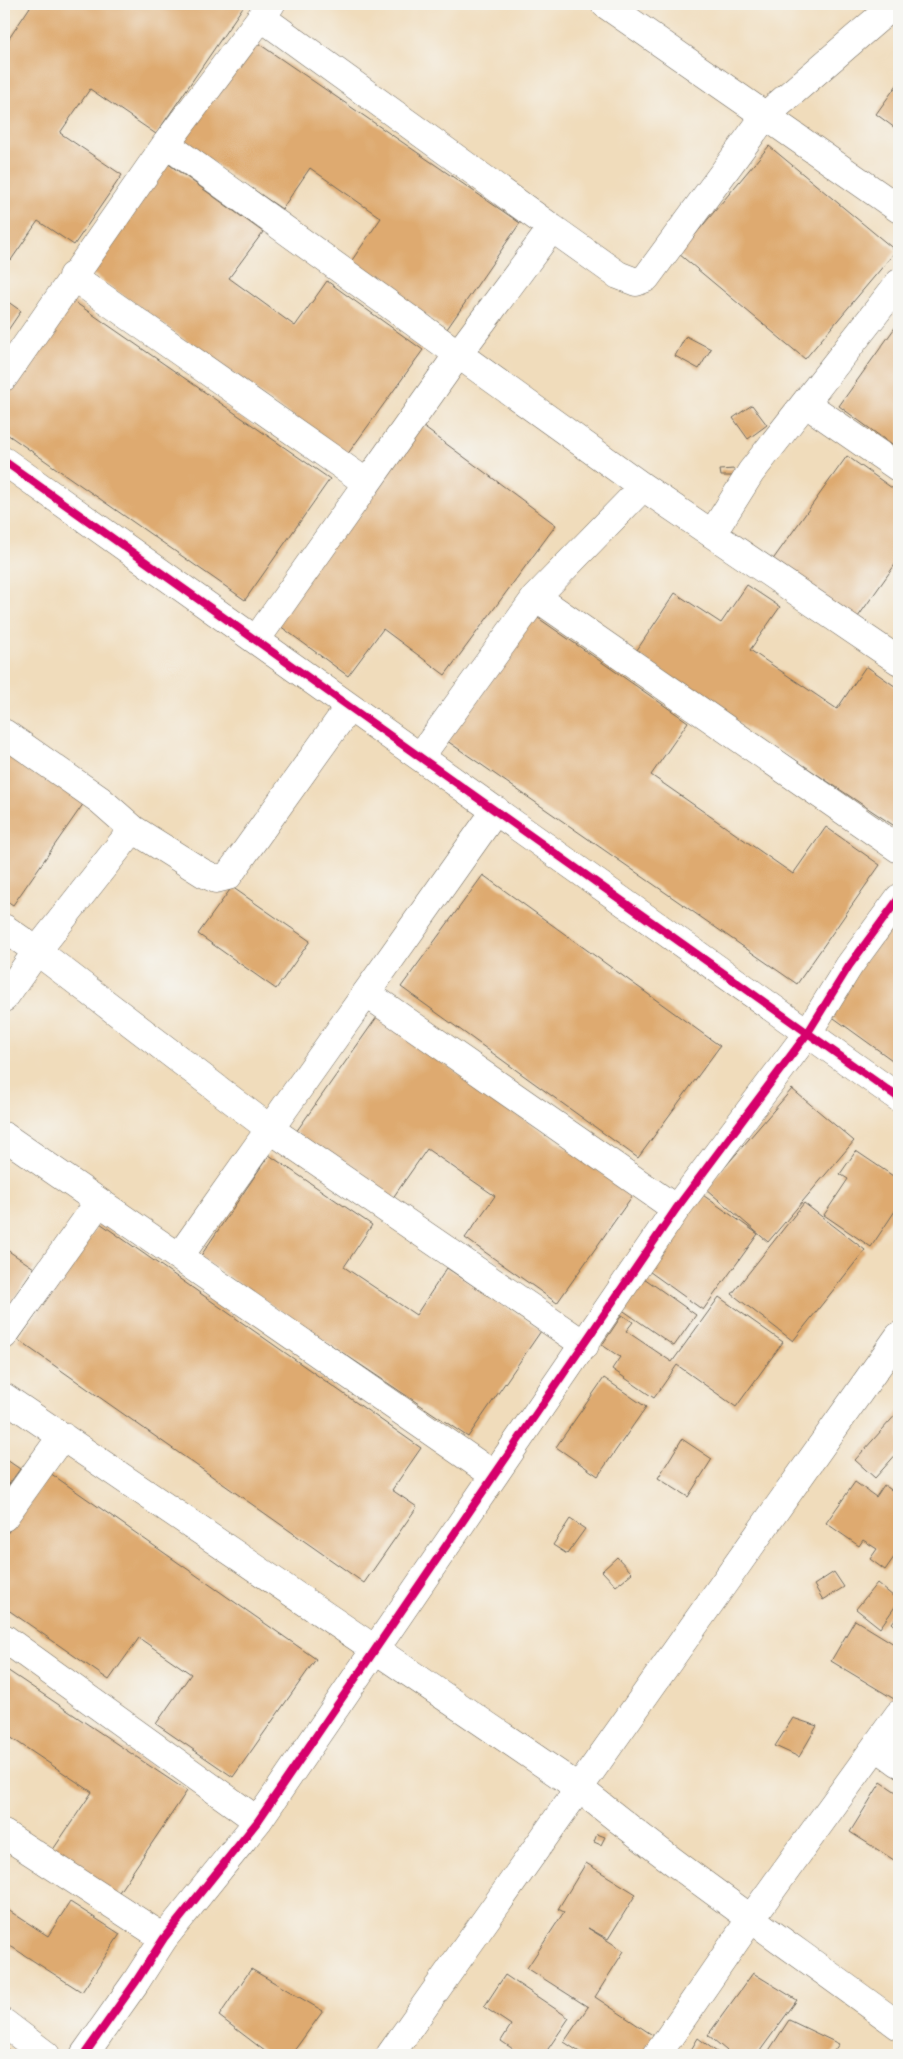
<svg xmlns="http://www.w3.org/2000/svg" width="903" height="2059" font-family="Pangolin,sans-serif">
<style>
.building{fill:#deaa6f}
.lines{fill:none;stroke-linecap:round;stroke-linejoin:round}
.street-casing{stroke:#70695d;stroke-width:29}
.secondary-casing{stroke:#70695d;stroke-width:29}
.street{stroke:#fff;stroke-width:28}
.secondary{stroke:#fff;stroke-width:28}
.cycleway-casing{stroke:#f6f6f2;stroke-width:11}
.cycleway{stroke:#d6006c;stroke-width:8}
</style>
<rect width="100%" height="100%" fill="#f6f6f2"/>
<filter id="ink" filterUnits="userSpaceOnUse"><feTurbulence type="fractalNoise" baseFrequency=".02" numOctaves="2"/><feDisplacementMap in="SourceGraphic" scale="10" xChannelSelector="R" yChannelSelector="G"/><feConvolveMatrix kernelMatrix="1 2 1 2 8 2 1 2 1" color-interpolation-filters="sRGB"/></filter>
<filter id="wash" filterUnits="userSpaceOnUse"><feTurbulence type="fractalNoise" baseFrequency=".0096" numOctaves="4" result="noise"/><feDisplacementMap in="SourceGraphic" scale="20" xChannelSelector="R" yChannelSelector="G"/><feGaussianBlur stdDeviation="1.12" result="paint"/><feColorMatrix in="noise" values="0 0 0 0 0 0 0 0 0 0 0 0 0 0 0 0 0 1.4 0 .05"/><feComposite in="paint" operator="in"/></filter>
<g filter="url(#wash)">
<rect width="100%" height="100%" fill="#f0dcbb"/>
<g id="blocks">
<path class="building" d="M32,4H245L156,134L90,89L60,133L122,175L74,245L38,221L11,260L4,255V46Z
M249,37L520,223L447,329L350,263L381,218L310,168L282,209L179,139Z
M899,82V131L876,114Z
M769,146L896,251L805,359L679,254Z
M167,163L263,232L229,278L295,326L327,281L423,350L347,455L89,271Z
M66,296L330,479L245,600L4,432V385Z
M4,299L21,311L4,336Z
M899,322V450L839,406Z
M686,336L711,349L699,369L675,356Z
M752,405L767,425L748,439L733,418Z
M418,423L556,525L445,675L383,629L348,676L272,620Z
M847,456L899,493V559L853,624L769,565Z
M734,469L735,476H721L720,470Z
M747,585L780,607L750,650L837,709L866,666L899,689V829L635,653L675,593L721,623Z
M528,611L688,722L651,775L793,874L826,827L880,865L797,984L440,736Z
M4,742L86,800L13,905L4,899Z
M483,875L720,1046L638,1158L401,987Z
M232,887L310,941L276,989L198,934Z
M899,913V1065L827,1013Z
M377,1017L633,1195L557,1303L465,1238L495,1196L427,1149L392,1199L296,1132Z
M792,1089L854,1141L768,1242L706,1189Z
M856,1151L899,1180V1205L871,1247L824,1215L848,1179L840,1174Z
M269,1155L372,1225L344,1267L416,1315L447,1268L541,1331L468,1437L200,1257Z
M700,1193L758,1234L703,1310L646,1269Z
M804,1203L865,1250L793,1341L732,1294Z
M100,1223L421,1448L392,1490L417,1507L364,1583L18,1340Z
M4,1248L34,1268L4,1313Z
M644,1278L696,1315L674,1346L621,1309Z
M719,1297L783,1342L736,1407L677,1365L654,1398L612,1369L620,1357L602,1345L622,1315L633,1322L626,1331L672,1362Z
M604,1378L646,1407L598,1476L556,1447Z
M899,1411V1451L875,1478L855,1460Z
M682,1439L712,1459L688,1497L658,1478Z
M4,1458L20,1469L4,1491Z
M50,1473L316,1659L233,1777L156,1724L191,1674L139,1638L109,1680L4,1607V1538Z
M855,1482L876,1497L884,1485L899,1495V1503L895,1509L899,1512V1550L885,1570L870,1559L877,1549L863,1540L859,1546L826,1523Z
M570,1519L585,1529L567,1554L553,1545Z
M617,1557L632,1573L616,1586L602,1571Z
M834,1572L844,1587L823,1600L814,1585Z
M877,1583L899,1601L880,1628L856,1609Z
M899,1614V1629L892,1623Z
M855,1620L899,1647V1702L831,1661Z
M4,1668L187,1791L115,1898L50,1854L92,1792L7,1735L4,1741Z
M793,1718L817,1726L799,1757L775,1746Z
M881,1782L899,1794V1858L897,1862L850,1832Z
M597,1834L605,1837L601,1845L594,1842Z
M586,1863L636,1894L608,1939L588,1928L624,1951L595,1997L660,2040L650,2055H584L564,2042L588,2007L527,1968L564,1912L558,1909Z
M70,1902L120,1934L82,1992L4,1942V1917L8,1910L48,1936Z
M251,1969L323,2011L291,2055H270L219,2016Z
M753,1973L797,2000L757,2055H732L708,2035Z
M505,1975L569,2018L544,2055H522L501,2041L511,2025L484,2007Z
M789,2020L839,2044L831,2055H766Z
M698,2038L721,2055H688Z
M4,2047L16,2055H4Z"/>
</g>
</g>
<g filter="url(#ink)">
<use href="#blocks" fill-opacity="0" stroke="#70695d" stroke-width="1"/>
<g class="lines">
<g class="street-casing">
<path id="street" d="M605,4L899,209
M261,17L552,228L459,353L367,483
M166,144L643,487
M552,228L618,275L636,282L646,278L765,116L895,4
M72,276L367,483L256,640
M4,377L166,144L271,4
M805,403L899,468
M4,461L899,1098
M712,534L751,472L899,283
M536,597L643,487L899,661
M4,733L100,800L133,829L37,951L4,998
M420,757L536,597L899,849
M133,829L203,873L216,879L228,876L349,707
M4,928L37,951L270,1129L585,1345
M366,993L676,1209
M4,1136L494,1475
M179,1257L496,810
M4,1335L99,1202
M4,1397L579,1788C682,1872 792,1947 899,2026
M4,1517L62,1436
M4,1638L258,1821
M876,1746L899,1763
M4,1834L164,1938
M4,2023L46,2055
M84,2055L135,1983L164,1938L258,1821L676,1209L807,1034L849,966L899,898
M657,2055L752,1917L899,1714"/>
</g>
<g class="secondary-casing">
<path id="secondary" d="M390,2055L899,1336"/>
</g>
<use href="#street" class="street"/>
<use href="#secondary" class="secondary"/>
<g class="cycleway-casing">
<path id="cycleway" d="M4,461L899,1098
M84,2055L135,1983L164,1938L258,1821L676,1209L807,1034L849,966L899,898"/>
</g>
<use href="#cycleway" class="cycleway"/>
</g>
</g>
<rect width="903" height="2059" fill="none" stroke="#f6f6f2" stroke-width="20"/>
</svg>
